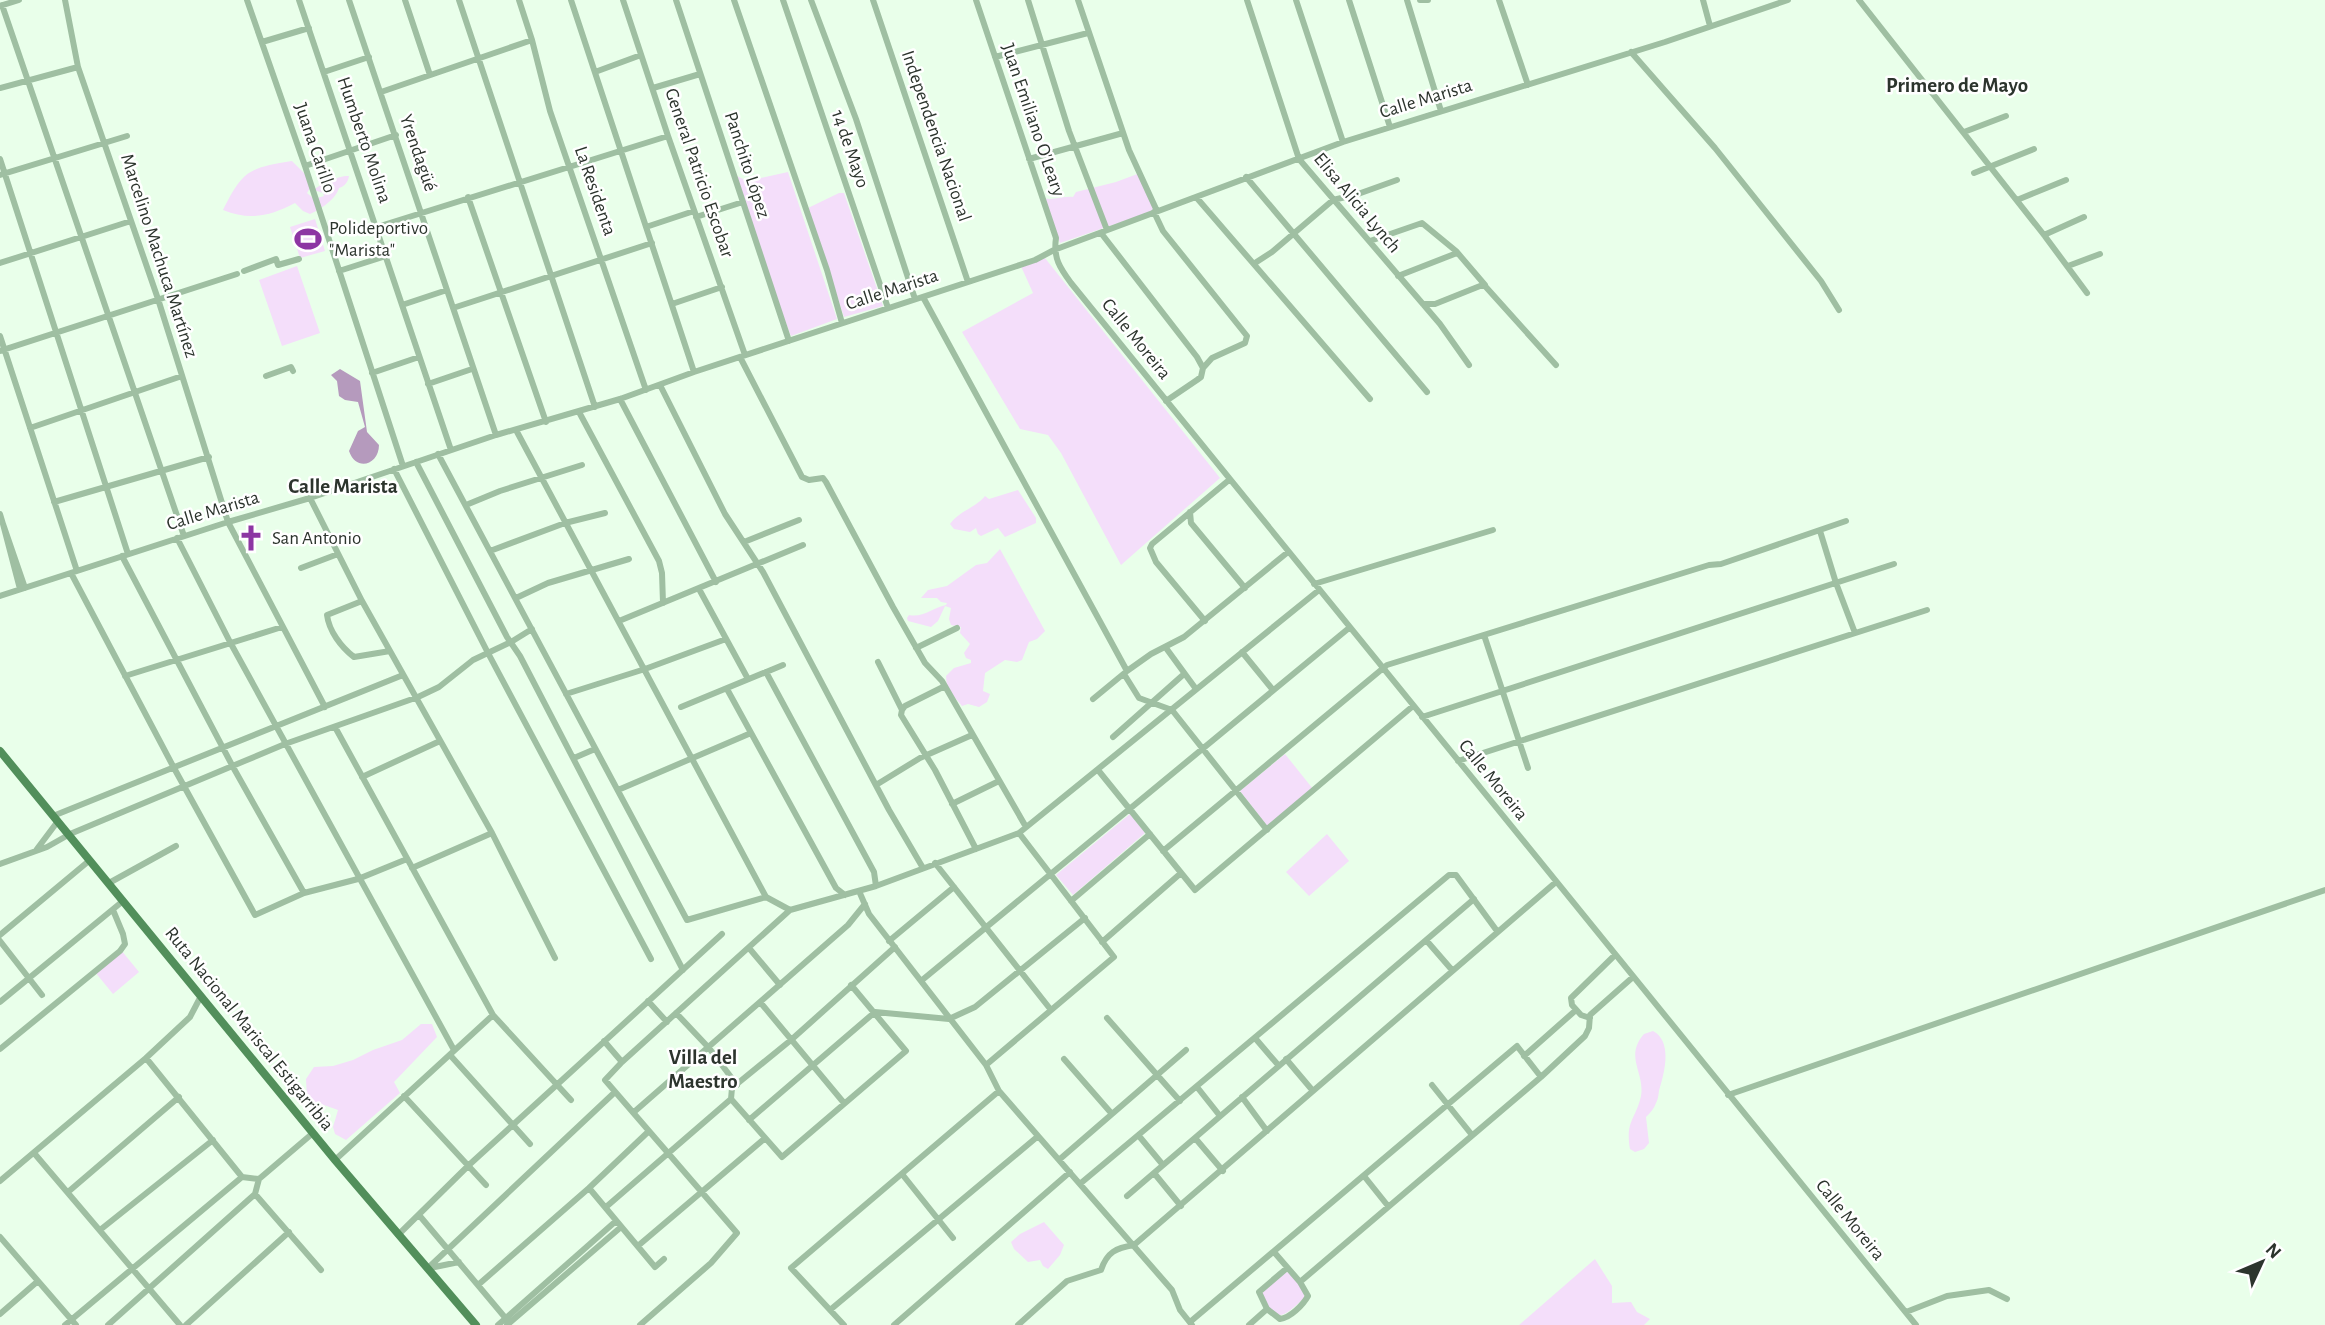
<svg xmlns="http://www.w3.org/2000/svg" width="2325" height="1325" font-family="'Alegreya Sans',sans-serif">
<style>
.green{fill:#f4defa}
.water{fill:#b59abd}
.lines{fill:none;stroke-linecap:round;stroke-linejoin:round}
.minor{stroke:#9fbfa2;stroke-width:6}
.major{stroke:#528f5b;stroke-width:8}
.labels{text-anchor:middle;dominant-baseline:central;stroke-width:5;stroke-linejoin:round;paint-order:stroke}
.street-label{font-size:19px;fill:#2c342d;stroke:#fff}
.poi-label{font-size:19px;fill:#2c342d;stroke:#fff;text-anchor:start}
.neighbourhood-label{font-size:21px;font-weight:bold;fill:#2c342d;stroke:#fff}
</style>
<rect width="100%" height="100%" fill="#e9ffea"/>
<path class="green" d="M292,161L307,176L310,188L307,193L314,199L324,196L323,193L314,190C321,183 341,175 349,176C348,182 345,186 339,188C336,199 321,209 310,214L303,211L295,203C270,216 250,221 223,210C243,170 249,168 292,161Z
M788,172L837,319L791,336L764,266L735,175L747,181Z
M1140,173L1156,210L1060,243L1044,198C1052,201 1063,196 1073,197L1076,192L1116,182Z
M839,193H844L883,306L844,317L808,208Z
M315,219L325,251L300,258L290,227Z
M1045,258L1220,478L1121,565L1061,453L1048,435L1020,429L962,332L1033,293L1020,264Z
M297,266L320,333L282,346L259,280Z
M1018,490L1036,518V523L1005,537L998,528L981,536L978,534L976,528L970,532L954,529L950,524C959,511 977,507 985,496L989,499Z
M1000,549L1045,631L1037,639L1029,642L1022,660L1017,662L1005,660L985,673L983,691L990,694L987,702L979,707L968,704L962,706L947,688L946,676L954,668L971,663V660L966,658L964,653L970,644L960,633L961,627L951,625L949,619L951,608L945,606L938,621L931,627L908,621L907,618L909,615C923,618 932,608 946,605L947,603L941,602L937,598H921L928,590L947,586L976,565L987,563Z
M1285,754L1313,789L1268,827L1240,791Z
M1130,814L1145,833L1073,895L1056,875Z
M1327,834L1349,861L1309,896L1286,872Z
M121,950L139,972L113,994L95,972Z
M421,1024H432L437,1037L394,1082L400,1093L346,1140L335,1134L333,1127L338,1110L307,1099L306,1079L314,1067L333,1066L353,1060L373,1050L402,1040Z
M1653,1031C1672,1041 1665,1070 1660,1087C1658,1093 1659,1098 1656,1103C1654,1109 1650,1113 1646,1117L1649,1143L1644,1149L1635,1152L1630,1149C1625,1121 1636,1119 1641,1096C1645,1072 1624,1057 1644,1034Z
M1044,1222L1064,1245L1060,1255L1048,1269L1043,1266L1040,1260L1028,1262L1014,1249L1011,1242L1020,1234Z
M1595,1259L1612,1286V1303L1631,1302L1637,1312L1650,1319L1644,1325H1519Z
M1286,1272L1290,1273L1305,1291L1304,1298C1283,1318 1275,1325 1262,1293Z"/>
<path class="water" d="M340,369L360,381L367,432L379,445C379,465 356,472 349,451L358,431L365,427L358,402L345,400L339,396L337,381L331,375Z"/>
<g class="lines">
<path class="minor" d="M65,0L78,67L158,299L228,522L325,707
M247,0L305,166L403,466
M299,0L451,450
M349,0L496,435
M405,0L430,75
M459,0L595,407
M519,0L532,40L550,111L646,390
M571,0L694,372
M623,0L668,136L745,355
M676,0L789,341
M734,0L827,270L842,323
M783,0L888,308
M811,0L856,119L915,299
M873,0L968,282
M976,0L1056,238C1053,258 1060,268 1071,283L1916,1325
M1028,0L1069,131L1107,230
M1078,0L1129,150L1157,211
M1247,0L1299,159L1440,324L1469,365
M1296,0L1343,142
M1349,0L1390,127
M1407,0L1441,111
M1420,0H1428
M1499,0L1528,85
M1703,0L1710,26
M1859,0L2044,235L2087,293
M2,5L184,536
M0,6L19,0
M262,42L309,28
M1631,52L1715,148L1821,281L1839,310
M995,57L1088,33
M324,72L369,57
M595,72L641,55
M0,88L78,67
M653,88L700,74
M381,92L532,40
M1964,132L2006,116
M0,159L128,554
M1029,159L1123,133
M305,166L396,135
M1974,173L2034,149
M0,175L127,136
M1246,177L1427,392
M468,197L546,422
M1196,197L1370,399
M2017,200L2066,180
M1154,212L1163,231L1247,336L1245,343L1212,358L1203,368
M696,217L743,202
M377,227L668,136
M646,227L694,211
M1101,233L1197,357L1203,368L1201,377L1197,380L1166,401
M2044,235L2084,217
M1370,241L1422,223L1456,251L1485,285
M0,263L131,221
M1255,263L1272,252L1333,200L1358,194L1397,180
M2068,266L2100,254
M244,271L276,259L278,265L299,259
M339,271L386,256
M1398,276L1457,253
M923,297L1127,671L1093,699
M672,304L722,287
M1423,304H1435L1480,286H1485L1556,365
M402,305L447,290
M453,308L652,243
M0,336L77,571
M0,351L237,274
M740,357L802,477L809,480L823,478L826,482L893,607L925,663L942,681L1026,827
M372,373L419,357
M266,376L291,367L293,371
M428,384L472,369
M660,385L725,514L763,572L889,810L923,868
M620,399L716,582
M579,412L659,561L662,573L663,603
M30,428L182,376
M516,430L766,897L790,910
M438,454L687,920L766,897
M416,462L507,637L520,656L683,970
M394,469L488,653L651,959
M310,498L362,601L492,833L555,958
M54,502L209,457
M466,505L500,491L582,465
M1190,512L1191,523L1245,588
M0,514L3,524
M1820,531L1836,583L1855,633
M177,538L230,642L454,1050
M744,542L799,520
M490,551L565,523L605,513
M122,556L233,767L304,893
M301,568L338,554
M71,573L174,768L255,915L304,893L358,879L407,859
M1314,584L1493,530
M20,589L3,524L25,588
M699,589L748,679
M0,596L228,522L310,498L496,435L620,399L694,372L1035,260L1054,250L1343,142L1665,42L1788,0
M516,598L548,583L629,559
M362,601L327,615C329,631 341,647 354,657L390,651
M619,621L803,545
M1205,621L1156,562L1150,548L1152,544L1229,480
M1484,635L1528,768
M916,648L957,628
M1166,648L1196,689
M1242,652L1273,690
M878,662L902,710
M1127,671L1151,654L1184,637L1288,552
M766,672L874,872L876,886
M1124,674L1139,698L1172,710L1267,830
M125,676L282,627
M945,686L905,706L902,710L901,715L935,770L976,849
M727,689L836,888L845,895
M566,694L645,669L726,639
M681,707L783,665
M1422,717L1894,564
M335,727L493,1015L571,1100
M1113,737L1184,674
M574,758L595,749
M1458,761L1927,610
M1098,770L1195,890L1413,706
M362,777L440,741
M876,785L920,758L972,735
M618,790L751,733
M952,804L999,781
M53,816L403,675
M37,849L58,821
M1163,851L1387,665L1709,565L1721,564L1846,521
M935,863L1051,1010
M0,864L47,847L70,834L285,744L418,697L439,687L473,660L511,642L532,629
M412,868L492,833
M109,883L176,846
M859,891L869,914L986,1065L999,1091L1172,1290L1180,1310L1192,1325
M1071,901L1150,834
M0,935L90,860
M1426,940L1452,970
M0,941L42,995
M889,941L954,887
M1102,942L1181,873
M749,948L780,985
M921,981L1349,628
M648,1001L667,1022
M0,1002L123,901
M760,1002L844,1103
M676,1013L709,1048L737,1085
M1107,1018L1180,1101
M1590,1018L1581,1015L1572,1005L1571,998L1615,955
M1255,1038L1279,1066
M604,1041L622,1062
M0,1049L120,951L125,944L123,934L113,910
M450,1055L530,1144
M1524,1056L1576,1010
M146,1058L242,1177L259,1179
M1064,1059L1112,1114
M1286,1059L1313,1091
M986,1065L1114,957L1019,833
M1432,1085L1472,1135
M1197,1087L1220,1116
M1728,1095L2325,890
M404,1096L486,1185
M1242,1097L1267,1131
M731,1099L782,1157L906,1051L851,985
M634,1112L848,925L865,904
M749,1120L875,1012L949,1019L975,1007L1085,918
M313,1133L259,1179L255,1194L321,1270
M1139,1136L1163,1165
M1195,1138L1223,1171
M34,1153L180,1325
M1060,1159L1186,1050
M335,1160L493,1015
M1154,1173L1181,1206
M902,1174L953,1238
M1364,1176L1388,1206
M0,1181L146,1058L190,1017L201,996
M1081,1183L1449,875H1456L1497,931
M589,1188L655,1267L664,1259
M68,1192L179,1097
M1127,1196L1474,899
M606,1207L731,1099L732,1088L791,1040L895,947
M419,1215L508,1321
M100,1230L213,1140
M398,1235L469,1165L722,934
M0,1237L76,1325
M639,1245L764,1139
M1274,1252L1300,1282L1308,1296C1303,1305 1290,1318 1280,1319L1267,1309L1259,1292L1287,1268
M428,1268L615,1092
M430,1268L459,1262
M1300,1282L1541,1077L1585,1036L1589,1028L1590,1015L1633,977
M478,1285L589,1188L649,1131
M830,1310L1037,1137
M1906,1312L1947,1296L1989,1290L2007,1299
M0,1314L38,1281
M1190,1322L1517,1046L1541,1077
M65,1325L242,1177
M108,1325L255,1194
M186,1325L289,1232
M498,1325L616,1221
M507,1325L621,1227
M640,1325L711,1263L737,1233L605,1080L622,1062L790,910L876,886L1019,833L1319,590
M844,1325L791,1268L999,1091
M894,1325L1070,1172
M1018,1325L1067,1281L1101,1270C1107,1252 1116,1248 1134,1245L1556,882
M1249,1325L1267,1309"/>
<path class="major" d="M0,751L335,1160L476,1325"/>
</g>
<defs>
<g id="stadium-bare" transform="scale(2.1)"><path d="M0-5a6.5 5 0 1 0 0 10a6.5 5 0 1 0 0-10ZM-3.5-1.8h7v3.6h-7Z" fill="#8d36a3" stroke="#fff" stroke-width="2.5" paint-order="stroke"/></g>
<g id="church-bare" transform="scale(2.1)"><path d="M-1.2-6h2.4v3.5h3.3v2.4h-3.3V6h-2.4V-.1h-3.3v-2.4h3.3Z" fill="#8d36a3" stroke="#fff" stroke-width="2.5" paint-order="stroke"/></g>
</defs>
<g fill-rule="evenodd">
<use href="#stadium-bare" x="308" y="239"/>
<use href="#church-bare" x="251" y="538"/>
</g>
<g class="labels">
<g class="street-label">
<text transform="translate(1426 99) rotate(-17)">Calle Marista</text>
<text transform="translate(1033 120) rotate(71)">Juan Emiliano O'Leary</text>
<text transform="translate(936 136) rotate(71)">Independencia Nacional</text>
<text transform="translate(364 140) rotate(71)">Humberto Molina</text>
<text transform="translate(315 148) rotate(71)">Juana Carillo</text>
<text transform="translate(850 149) rotate(71)">14 de Mayo</text>
<text transform="translate(418 153) rotate(71)">Yrendagüé</text>
<text transform="translate(747 165) rotate(72)">Panchito López</text>
<text transform="translate(699 173) rotate(71)">General Patricio Escobar</text>
<text transform="translate(595 191) rotate(71)">La Residenta</text>
<text transform="translate(1357 203) rotate(50)">Elisa Alicia Lynch</text>
<text transform="translate(159 256) rotate(72)">Marcelino Machuca Martínez</text>
<text transform="translate(892 290) rotate(-18)">Calle Marista</text>
<text transform="translate(1136 339) rotate(51)">Calle Moreira</text>
<text transform="translate(213 511) rotate(-17)">Calle Marista</text>
<text transform="translate(1493 780) rotate(51)">Calle Moreira</text>
<text transform="translate(249 1029) rotate(51)">Ruta Nacional Mariscal Estigarribia</text>
<text transform="translate(1850 1220) rotate(51)">Calle Moreira</text>
</g>
<g class="poi-label">
<text x="329" y="228">Polideportivo<tspan x="329" dy="22">"Marista"</tspan></text>
<text x="272" y="538">San Antonio</text>
</g>
<g class="neighbourhood-label">
<text x="1957" y="85">Primero de Mayo</text>
<text x="343" y="486">Calle Marista</text>
<text x="703" y="1057">Villa del<tspan x="703" dy="24">Maestro</tspan></text>
</g>
</g>
<g transform="translate(2262 1262) rotate(46)" stroke="#ffffff" stroke-width="5" paint-order="stroke">
<path d="M0-5L12 26L0 18L-12 26Z" fill="#2c342d"/>
<text y="-10" font-size="19" font-weight="bold" text-anchor="middle" fill="#2c342d">N</text>
</g>
</svg>
